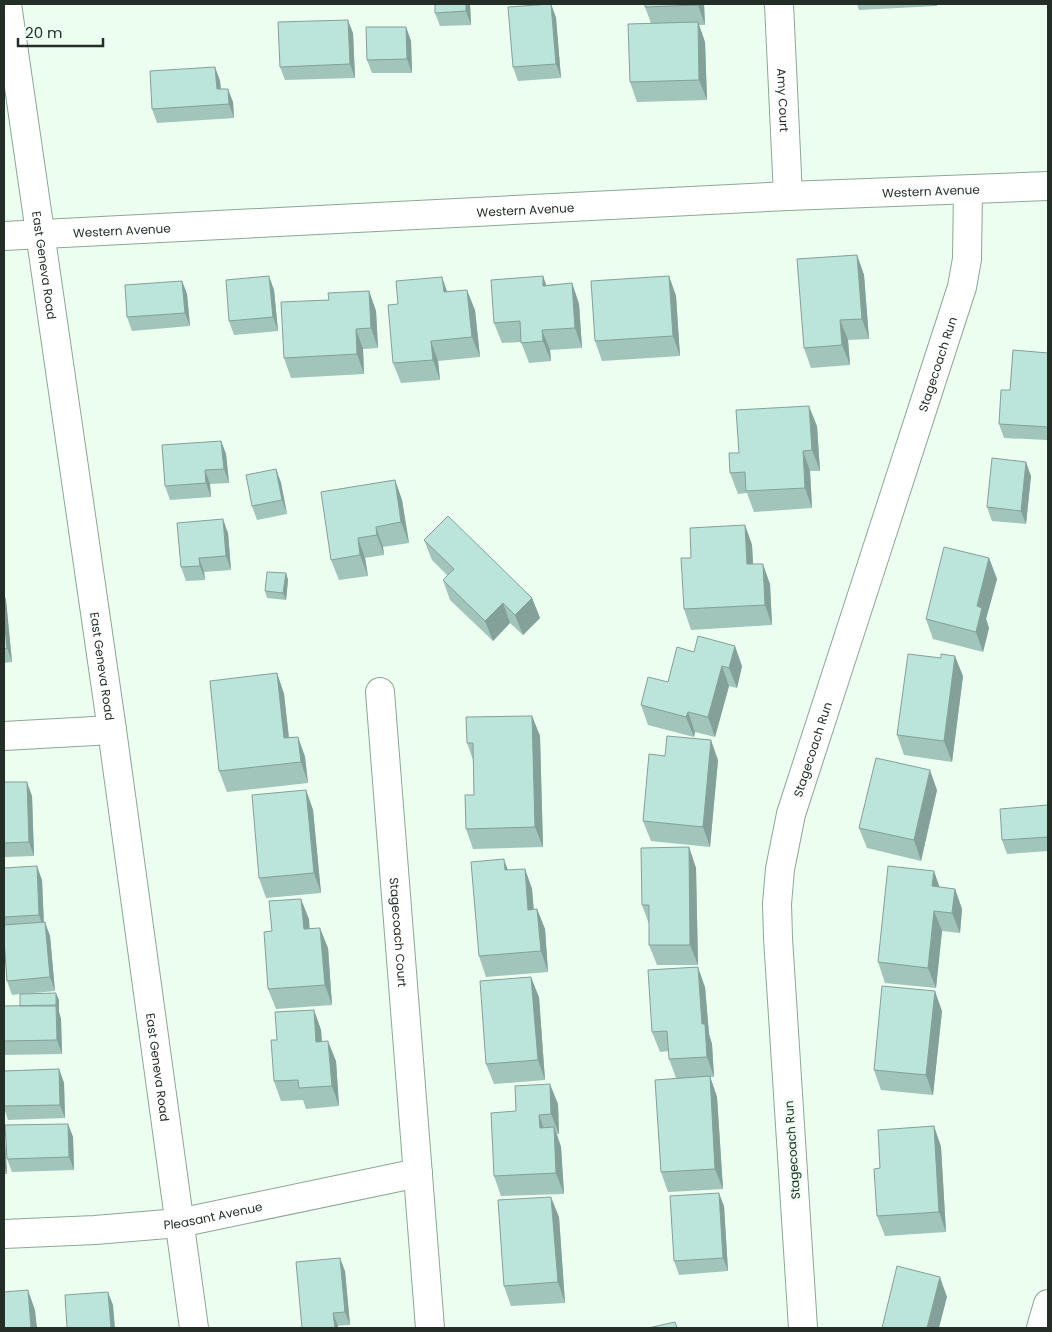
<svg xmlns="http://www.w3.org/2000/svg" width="1052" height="1332" font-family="Poppins,sans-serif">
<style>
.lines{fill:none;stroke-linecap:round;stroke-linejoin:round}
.minor-casing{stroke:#8ba893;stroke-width:30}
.major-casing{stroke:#8ba893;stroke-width:30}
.minor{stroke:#fff;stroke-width:28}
.major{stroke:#fff;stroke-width:28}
.wall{fill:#a1c4bb}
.shaded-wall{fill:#83a099}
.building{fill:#bbe4da;stroke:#83a099}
.labels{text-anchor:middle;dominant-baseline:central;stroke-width:4;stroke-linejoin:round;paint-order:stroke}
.street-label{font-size:12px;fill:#232f26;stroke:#ecfef0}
</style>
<rect width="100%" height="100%" fill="#ecfef0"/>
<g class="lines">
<g class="minor-casing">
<g id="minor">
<path id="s1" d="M779,4L788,196"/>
<path id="s2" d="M4,236L788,196L1048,186"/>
<path id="s3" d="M380,692L430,1328"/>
<path d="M4,736L112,730"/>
<path id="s4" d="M4,1234L95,1230L179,1223L418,1173"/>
<path id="s5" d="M803,1328L778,938L777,904L780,869L791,814L962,287L967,259L968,190"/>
<path d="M1041,1328L1048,1304"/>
</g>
</g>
<g class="major-casing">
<g id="major">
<path id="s6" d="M7,4L112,730L194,1328"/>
</g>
</g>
<use href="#minor" class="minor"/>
<use href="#major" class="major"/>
</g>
<path class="wall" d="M470,4L471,25L440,26L435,13Z
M551,4L556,18L561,78L518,81L513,67Z
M704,4L705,25H699L705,42L707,100L637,102L630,82L651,23L645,7Z
M857,4H937V6L859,10Z
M406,27L411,41L412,73H372L367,60Z
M353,33L355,78L285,80L280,67Z
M215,67L220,81L221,89L233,102L234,118L157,123L152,109Z
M857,255L864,275L869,339L848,340L850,365L811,368L804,348Z
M543,276L546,285L572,283L579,304L582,348L550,350L551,361L529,363L521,342L502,343L494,323Z
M669,276L676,296L680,356L602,361L595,341Z
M182,281L187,294L190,326L132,331L127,317Z
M274,290L278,331L234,335L229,321Z
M369,291L376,311L378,348L363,349L364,374L291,378L284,358L329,300Z
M447,292L475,310L480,357L438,361L440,380L401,383L393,363L398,304Z
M1048,353V440L1004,438L999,424L1010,390Z
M817,426L820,471H810L812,508L754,512L747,493L738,494L730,473L739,453Z
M221,441L226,454L229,483L210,484L211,497L170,500L165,486Z
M276,469L281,483L287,514L257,520L252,506Z
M1031,476L1026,524L992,521L987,507Z
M395,480L402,500L409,543L383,547L384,555L365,558L368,576L339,580L331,560Z
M745,525L752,545L753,564L770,584L772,625L691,630L684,609L691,558Z
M228,533L231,570L204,572L205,580L186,581L181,567Z
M424,540L532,598L540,618L523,635L510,623L493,641L450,600L443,580L448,576L432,560Z
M989,558L997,579L986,619L989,628L983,652L933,639L926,619Z
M286,573L288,580L286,600L267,598L265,591Z
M4,594L6,600L12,662L4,663Z
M677,647L742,666L737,688L729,686L715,737L695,732L694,737L648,725L641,705L668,682Z
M277,673L284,694L289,737H298L305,757L308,783L227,792L219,771Z
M963,676L952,762L904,755L897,735Z
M532,716L540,736L543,847L473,849L466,829L474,795L473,760L467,743Z
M718,760L710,847L651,841L643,821Z
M4,782L32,796L34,856L4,857Z
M306,790L313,810L321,893L266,898L259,878Z
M937,790L921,861L867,848L859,828Z
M1048,805V851L1007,854L1002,840Z
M689,847L696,868L698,965H657L649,945V924L642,905Z
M4,868L42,880L44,922L50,936L55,991L23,994L59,1000V1012L61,1019L62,1054L4,1055V1006H20V994L12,995L7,981L4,940Z
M525,869L532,889L534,910L537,909L545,929L548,972L486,977L479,956L508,870Z
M940,887L955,889L962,909L960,933L942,931L936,988L885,983L878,962Z
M309,919V929L328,948L332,1005L276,1009L268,989L272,931Z
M705,987L709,1034L712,1044L714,1077H710L717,1097L723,1189L668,1192L661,1172L676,1078L669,1059V1051L660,1052L652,1032Z
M539,997L545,1080L494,1084L486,1064Z
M314,1010L321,1030L322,1041L336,1061L339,1106L306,1109L303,1100L281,1101L274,1081L277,1040Z
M942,1011L933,1095L881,1090L874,1070Z
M59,1069L64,1083L65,1118L8,1120L4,1108V1071Z
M558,1104L559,1134H557L561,1147L564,1194L501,1196L494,1176L516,1111Z
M68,1124L73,1137L74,1170L12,1172L7,1159Z
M934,1126L941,1147L946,1232L885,1236L877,1216L880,1168Z
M4,1137L5,1141L7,1174H4Z
M724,1206L728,1271L679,1275L674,1261Z
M559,1217L565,1303L511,1306L504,1286Z
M345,1271L350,1325L302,1328Z"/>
<path class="shaded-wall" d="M466,4H470L471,25L466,11Z
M551,4L556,18L561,78L556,64Z
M698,4H704L705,25L698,5Z
M348,20L353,33L355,78L350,64Z
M698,22L705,42L707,100L699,80Z
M406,27L411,41L412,73L407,59Z
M215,67L220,81L222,103L217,89Z
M228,89L233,102L234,118L229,104Z
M857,255L864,275L869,339L862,319Z
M269,276L274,290L278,331L273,317Z
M543,276L550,296L543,286Z
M669,276L676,296L680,356L673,336Z
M442,277L449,297L444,292Z
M182,281L187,294L190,326L185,313Z
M572,283L579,304L582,348L575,328Z
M467,290L475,310L480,357L472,337Z
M369,291L376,311L378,348L371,328Z
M840,320L848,340L850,365L842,345Z
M356,329L363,349L364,374L357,354Z
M542,330L550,350L551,361L543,341Z
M431,341L438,361L440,380L433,360Z
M809,406L817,426L820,471L812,450Z
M221,441L226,454L229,483L224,469Z
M803,451L810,471L812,508L805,488Z
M1026,462L1031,476L1026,524L1021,511Z
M276,469L281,483L287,514L282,500Z
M205,470L210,484L211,497L206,483Z
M395,480L402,500L409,543L401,522Z
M223,519L228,533L231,570L226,556Z
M745,525L752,545L754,585L747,564Z
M376,527L383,547L384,555L377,535Z
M358,538L365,558L368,576L360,555Z
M199,558L204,572L205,580L200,566Z
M989,558L997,579L986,619L989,628L983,652L976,632L977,606Z
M763,564L770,584L772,625L765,605Z
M286,573L288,580L286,600L283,593Z
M4,594L6,600L12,662L7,648L4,617Z
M532,598L540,618L523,635L515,615Z
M503,603L510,623L493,641L485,621Z
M735,646L742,666L737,688L729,668Z
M955,656L963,676L952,762L944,741Z
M722,666L729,686L715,737L708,717Z
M277,673L284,694L291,758L284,738Z
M688,712L695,732L694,737L686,717Z
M532,716L540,736L543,847L535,827Z
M298,737L305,757L308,783L301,762Z
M711,740L718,760L710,847L703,827Z
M930,770L937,790L921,861L914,840Z
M27,782L32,796L34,856L29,842Z
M306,790L313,810L321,893L314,873Z
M689,847L696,868L698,965L690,945Z
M504,859L511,879L505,870Z
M37,866L42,880L44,929L39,915Z
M525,869L532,889L535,930L528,910Z
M934,871L941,891L932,886Z
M955,889L962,909L960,933L952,913Z
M301,899L309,919L311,949L304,929Z
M537,909L545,929L548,972L541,951Z
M934,911L942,931L936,988L928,968Z
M45,922L50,936L55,991L50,977Z
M320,928L328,948L332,1005L325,985Z
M698,967L705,987L709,1034L712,1044L714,1077L707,1057L702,1024Z
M531,977L539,997L545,1080L538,1060Z
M935,991L942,1011L933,1095L926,1075Z
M56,993L59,1000V1012L61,1019L62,1054L57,1040Z
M314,1010L321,1030L323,1062L316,1042Z
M328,1041L336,1061L339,1106L332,1086Z
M59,1069L64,1083L65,1118L60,1105Z
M710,1076L717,1097L723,1189L715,1169Z
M550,1084L558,1104L559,1134L551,1114Z
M539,1115L546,1135L540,1128Z
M68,1124L73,1137L74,1170L69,1157Z
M934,1126L941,1147L946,1232L939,1212Z
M554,1127L561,1147L564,1194L556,1173Z
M4,1137L5,1141L7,1174L4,1165Z
M719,1193L724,1206L728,1271L723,1258Z
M551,1197L559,1217L565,1303L558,1282Z
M340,1258L345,1271L350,1325L345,1312Z
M940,1277L947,1297L939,1328H927Z
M28,1290L35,1310L37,1328H31Z
M108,1292L113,1305L115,1328H111Z
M333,1313L338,1326V1328H335Z"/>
<path class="building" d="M435,4H466V11L435,13Z
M551,4L556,64L513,67L508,7Z
M645,4H698V5L645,7Z
M348,20L350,64L280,67L278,22Z
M698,22L699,80L630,82L628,24Z
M366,27H406L407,59L367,60Z
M215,67L217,89H228L229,104L152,109L150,71Z
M857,255L862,319L840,320L842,345L804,348L797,259Z
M269,276L273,317L229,321L226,280Z
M543,276V286L572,283L575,328L542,330L543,341L521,343L520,321L494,323L491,280Z
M669,276L673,336L595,341L591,281Z
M442,277L444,292L467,290L472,337L431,341L433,360L393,363L388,305L398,304L396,281Z
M182,281L185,313L127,317L125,285Z
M369,291L371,328L356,329L357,354L284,358L281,302L329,300L328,293Z
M1013,350L1048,353V427L999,424L1001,390H1010Z
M809,406L812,450L803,451L805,488L746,491L745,472L730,473L729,453H739L736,410Z
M221,441L224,469L205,470L206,483L165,486L162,445Z
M992,458L1026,462L1021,511L987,507Z
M276,469L282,500L252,506L246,475Z
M395,480L401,522L376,527L377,535L358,538L360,555L331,560L321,492Z
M448,516L532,598L515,615L503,603L485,621L443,580L454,569L424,540Z
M223,519L226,556L199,558L200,566L181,567L177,523Z
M745,525L747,564H763L765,605L684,609L681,558H691L690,528Z
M944,547L989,558L977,606L982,608L976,632L926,619Z
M267,572L286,573L283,593L265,591Z
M4,617L7,648L4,649Z
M698,636L735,646L729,668L722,666L708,717L688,712L686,717L641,705L648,677L668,682L677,647L694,652Z
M908,654L941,658V654L955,656L944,741L897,735Z
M277,673L284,738L298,737L301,762L219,771L210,681Z
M532,716L535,827L466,829L465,795H474L473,743H467L466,717Z
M667,736L711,740L703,827L643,821L649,754L665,756Z
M876,758L930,770L914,840L859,828Z
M4,782H27L29,842L4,843Z
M306,790L314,873L259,878L252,795Z
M1048,805V837L1002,840L1000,809Z
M689,847L690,945H649V905H642L641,848Z
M504,859L505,870L525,869L528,910L537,909L541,951L479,956L471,862Z
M37,866L39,915L4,917V868Z
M888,866L934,871L932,886L955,889L952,913L934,911L928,968L878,962Z
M301,899L304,929L320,928L325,985L268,989L264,932L272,931L269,901Z
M45,922L50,977L7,981L4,940V925Z
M698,967L702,1024H705L707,1057L669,1059L667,1031L652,1032L648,970Z
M531,977L538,1060L486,1064L480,981Z
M882,986L935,991L926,1075L874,1070Z
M56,993V1006H20V994Z
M56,1005L57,1040L4,1041V1006Z
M314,1010L316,1042L328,1041L332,1086L299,1088L298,1080L274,1081L271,1040H277L275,1012Z
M59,1069L60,1105L4,1106V1071Z
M710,1076L715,1169L661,1172L655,1080Z
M550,1084L551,1114L539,1115L540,1128L554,1127L556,1173L494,1176L491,1113L516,1111L515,1086Z
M68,1124L69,1157L7,1159L5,1125Z
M934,1126L939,1212L877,1216L874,1169L880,1168L878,1130Z
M719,1193L723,1258L674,1261L670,1196Z
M551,1197L558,1282L504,1286L498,1200Z
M340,1258L345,1312L333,1313L335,1328H302L296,1262Z
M897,1266L940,1277L927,1328H882Z
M28,1290L31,1328H4V1292Z
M108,1292L111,1328H67L65,1295Z
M675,1322L677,1328H648Z"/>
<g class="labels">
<g class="street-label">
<text stroke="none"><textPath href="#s1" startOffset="96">Amy Court</textPath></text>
<text stroke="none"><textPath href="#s2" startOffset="928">Western Avenue</textPath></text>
<text stroke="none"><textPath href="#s2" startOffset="522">Western Avenue</textPath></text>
<text stroke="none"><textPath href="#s2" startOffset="118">Western Avenue</textPath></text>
<text stroke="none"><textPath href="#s6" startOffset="264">East Geneva Road</textPath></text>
<text stroke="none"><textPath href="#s5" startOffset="989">Stagecoach Run</textPath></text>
<text stroke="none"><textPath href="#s6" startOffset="669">East Geneva Road</textPath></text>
<text stroke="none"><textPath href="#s5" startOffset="584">Stagecoach Run</textPath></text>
<text stroke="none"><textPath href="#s3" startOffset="241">Stagecoach Court</textPath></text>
<text stroke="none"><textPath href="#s6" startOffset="1074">East Geneva Road</textPath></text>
<text transform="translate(792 1150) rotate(-94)">Stagecoach Run</text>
<text stroke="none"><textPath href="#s4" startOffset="210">Pleasant Avenue</textPath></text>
</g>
</g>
<rect width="1052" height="1332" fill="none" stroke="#232f26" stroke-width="10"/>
<path d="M18 38v8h85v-8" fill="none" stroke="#232f26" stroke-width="2.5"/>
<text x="25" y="38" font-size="15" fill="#232f26" stroke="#ecfef0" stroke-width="4" paint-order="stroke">20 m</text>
</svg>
